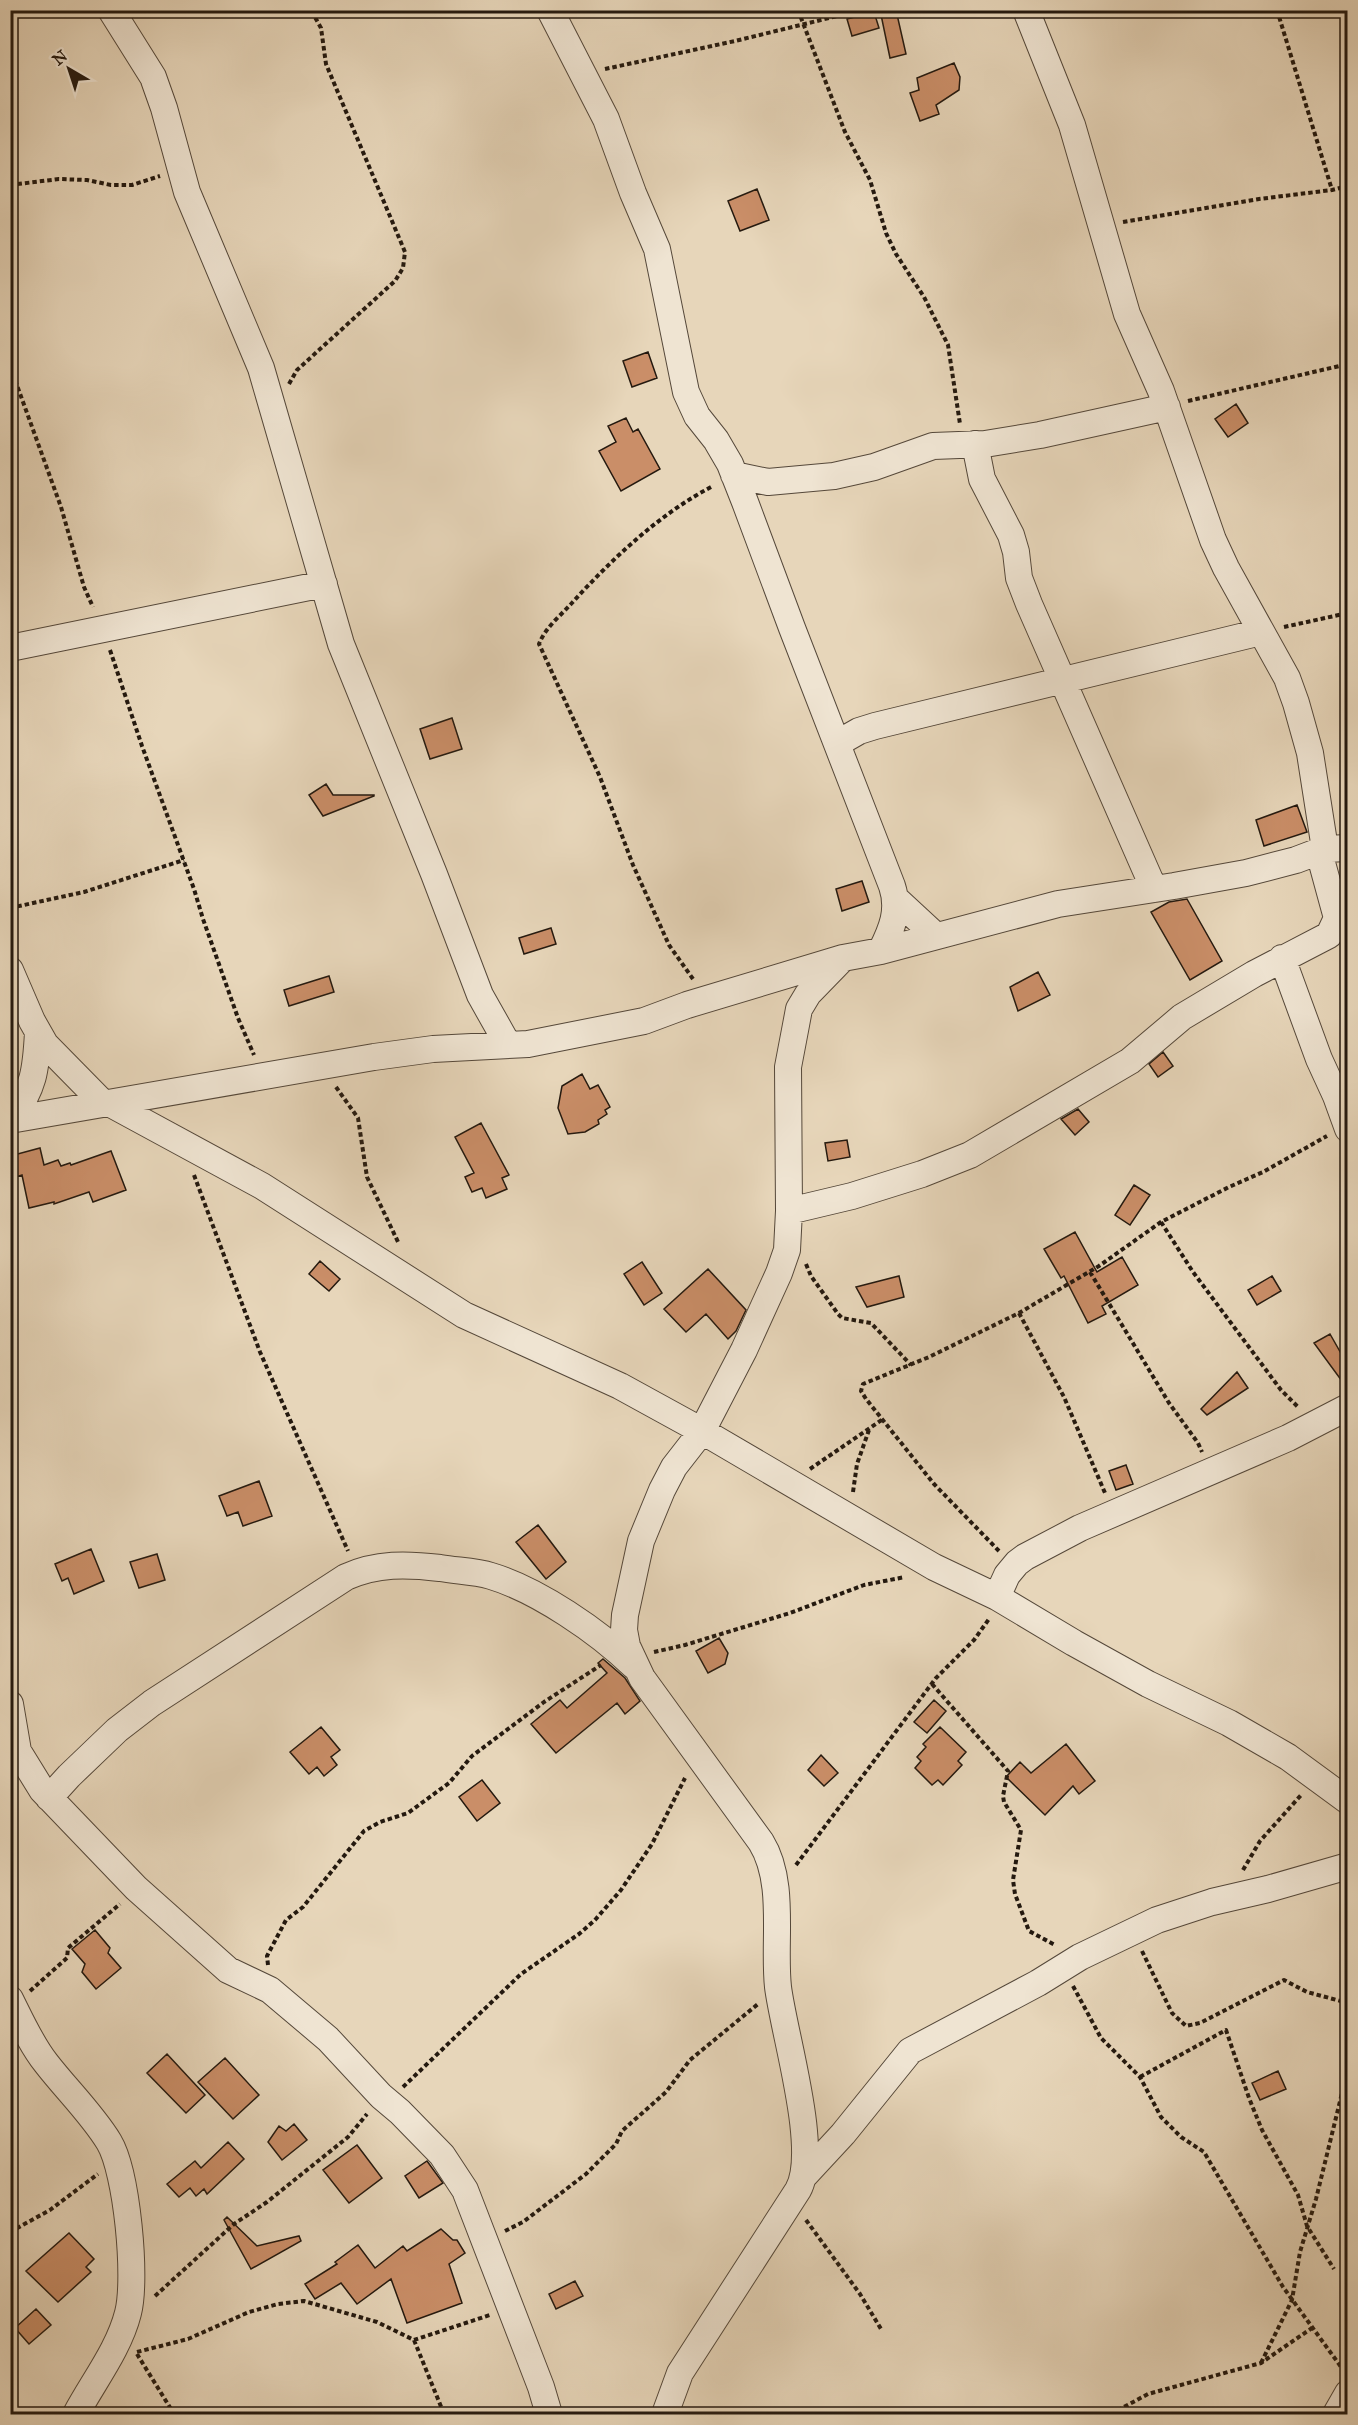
<svg xmlns="http://www.w3.org/2000/svg" width="1358" height="2425" font-family="'IM FELL Great Primer',serif">
<style>
.building{fill:#ca8e68;stroke:#24190f;stroke-width:1.5}
.lines{fill:none;stroke-linecap:round;stroke-linejoin:round}
.minor-casing{stroke:#55483a;stroke-width:28}
.path{stroke:#24190f;stroke-width:4;stroke-dasharray:4.5 3;stroke-linecap:butt}
.minor{stroke:#efe4d2;stroke-width:26}
</style>
<rect width="100%" height="100%" fill="#e7d6ba"/>
<filter id="stains"><feTurbulence type="fractalNoise" baseFrequency=".00333" numOctaves="4"/><feColorMatrix values="0 0 0 0 .2 0 0 0 0 .09 0 0 0 0 .02 0 0 0 .5 -.17"/></filter>
<radialGradient id="worn" r=".72"><stop offset=".6" stop-color="#630" stop-opacity="0"/><stop offset="1" stop-color="#630" stop-opacity=".3"/></radialGradient>
<path class="building" d="M880,10H896L906,54L890,58Z
M874,12L879,28L852,36L847,19Z
M954,63L960,77L959,90L936,105L939,114L920,121L910,93L919,90L917,78Z
M757,189L769,220L740,231L728,201Z
M648,352L657,378L632,387L623,361Z
M1236,404L1248,423L1228,437L1215,419Z
M626,418L633,432L638,429L660,469L621,491L599,451L616,442L608,426Z
M452,718L462,749L430,759L420,729Z
M326,784L333,795H374V796L323,816L309,795Z
M1297,805L1307,832L1264,846L1256,820Z
M862,881L869,902L842,911L836,889Z
M1187,899L1222,961L1190,980L1151,912L1169,902Z
M551,928L556,944L524,954L519,938Z
M1038,972L1050,995L1018,1011L1010,987Z
M329,976L334,992L289,1006L284,990Z
M1163,1052L1173,1066L1158,1077L1149,1064Z
M582,1074L590,1089L598,1085L610,1107L605,1110L607,1114L598,1120L599,1124L585,1132L568,1134L558,1108L562,1086Z
M1078,1109L1089,1122L1075,1135L1061,1119Z
M481,1123L509,1175L502,1178L507,1189L486,1198L482,1188L472,1192L465,1177L474,1173L455,1137Z
M847,1140L850,1157L828,1161L825,1143Z
M40,1148L44,1165L58,1160L61,1166L70,1163L71,1165L111,1151L126,1190L93,1202L89,1192L54,1204V1202L29,1208L22,1175L13,1178L10,1156Z
M1134,1185L1150,1195L1130,1225L1115,1215Z
M1075,1232L1097,1272L1122,1257L1138,1285L1102,1306L1106,1314L1088,1323L1064,1276L1061,1278L1044,1249Z
M320,1261L340,1279L329,1291L309,1274Z
M642,1262L662,1293L644,1305L624,1274Z
M708,1269L746,1310L736,1331L728,1339L706,1314L686,1332L664,1309Z
M899,1276L904,1297L867,1307L856,1287Z
M1272,1276L1281,1291L1257,1305L1248,1290Z
M1330,1334L1347,1364V1388L1314,1343Z
M1237,1372L1248,1388L1207,1415L1201,1409Z
M1126,1465L1133,1484L1116,1490L1109,1471Z
M259,1481L272,1516L243,1526L238,1512L227,1516L219,1496Z
M538,1525L566,1562L546,1579L516,1542Z
M91,1549L104,1581L74,1594L68,1578L62,1581L55,1564Z
M157,1554L165,1580L139,1588L130,1562Z
M719,1638L728,1653L725,1664L708,1673L696,1651Z
M603,1659L625,1678L640,1701L625,1714L617,1703L556,1753L531,1724L560,1700L567,1708L607,1673L598,1663Z
M934,1700L946,1711L927,1733L914,1722Z
M321,1727L340,1750L331,1757L337,1765L324,1776L317,1767L309,1774L290,1752Z
M940,1727L966,1752L958,1761L962,1765L943,1785L938,1780L932,1785L915,1768L921,1761L917,1757L926,1747L923,1744Z
M1066,1744L1095,1781L1079,1794L1073,1786L1045,1815L1006,1777L1020,1762L1031,1773Z
M821,1755L838,1773L824,1786L808,1770Z
M482,1780L500,1803L477,1821L459,1797Z
M95,1930L110,1948L108,1953L121,1968L96,1989L82,1972L85,1964L72,1949Z
M167,2054L205,2095L186,2113L147,2073Z
M225,2058L259,2095L233,2119L198,2082Z
M1278,2071L1286,2089L1260,2100L1252,2083Z
M294,2124L307,2140L282,2160L268,2142L279,2126L286,2131Z
M228,2142L244,2159L207,2194L204,2189L196,2196L190,2188L179,2197L167,2184L195,2161L201,2168Z
M357,2145L382,2178L349,2203L323,2170Z
M427,2161L443,2183L419,2198L405,2176Z
M227,2217L257,2246L299,2236L301,2241L251,2269L224,2220Z
M441,2229L453,2240H457L465,2253L449,2264L462,2303L407,2323L391,2279L357,2304L341,2283L315,2299L305,2284L337,2264L335,2262L358,2245L375,2268L403,2246L407,2251Z
M69,2233L94,2259L86,2267L91,2272L58,2302L26,2271Z
M575,2281L583,2296L556,2309L549,2294Z
M36,2309L51,2325L29,2344L15,2328Z"/>
<g class="lines">
<g class="minor-casing">
<path id="minor" d="M111,10L153,77L164,108L187,192L261,368L341,644L434,874L480,995L507,1043
M550,10L606,119L633,193L657,249L686,392L697,416L716,440L730,464L745,502L792,628L892,886C900,910 892,929 881,951
M1026,10L1072,125L1127,314L1161,391L1213,540L1226,568L1287,678L1296,703L1310,753L1325,849
M975,444L982,479L1011,535L1016,552L1019,578L1029,604L1154,889
M734,475L768,482L834,476L874,467L933,446L985,444L1040,435L1167,407
M10,648L324,584
M838,743L859,731L875,726L1261,632
M896,899L936,936
M1282,958L1319,1059L1336,1096L1348,1129
M10,970L32,1021L45,1044L103,1103
M109,1103L262,1186L464,1315L620,1386L702,1431L934,1567L997,1597L1074,1643L1148,1684L1229,1723L1288,1757L1348,1801
M10,1120L374,1057L433,1049L528,1044L644,1021L687,1005L843,958L881,951L1058,904L1174,886L1246,873L1296,860L1325,849L1348,848
M11,1120C34,1087 36,1071 38,1032
M789,1211L852,1196L922,1174L970,1155L1130,1061L1182,1017L1254,974L1329,935L1337,918L1319,852
M997,1597L1007,1575L1017,1563L1025,1557L1080,1528L1288,1438L1348,1407
M10,1704L18,1751L42,1790L136,1888L228,1970L270,1990L328,2039L381,2096L400,2112L442,2155L465,2190L541,2387L549,2414
M49,1798L69,1776L117,1730L152,1703L346,1577C377,1563 407,1564 440,1568C457,1571 475,1571 491,1576C538,1590 599,1632 634,1666
M10,1999C21,2021 31,2044 46,2063C66,2089 92,2114 109,2142C127,2172 137,2279 128,2313C119,2349 93,2382 76,2414
M805,2175L843,2134L910,2051L1038,1983L1080,1957L1157,1920L1212,1902L1268,1889L1348,1866
M665,2414L680,2373L798,2190C820,2150 784,2035 778,1987C773,1942 786,1882 761,1842L642,1678L627,1646L624,1630L625,1615L641,1541L662,1490L674,1467L702,1431L744,1350L779,1273L787,1250L789,1211L788,1067L796,1025L799,1009L808,994L843,958
M1336,2414L1348,2393"/>
</g>
<path class="path" d="M798,10L845,132L870,180L886,233L896,254L924,297L948,345L960,424
M1277,10L1332,190
M605,69L735,41L862,10
M10,185L59,179L87,180L111,185H132L160,176
M1123,222L1259,199L1332,190L1348,186
M10,366L61,507L84,587L93,607
M289,384L297,370L395,281L403,268L405,252L326,64L321,28L311,10
M1188,401L1348,364
M1284,627L1348,613
M110,650L142,746L194,889L203,919L238,1018L254,1055
M10,908L84,892L184,860
M693,979L669,945L633,865L600,777L539,644C545,628 560,616 571,604C612,559 659,514 713,486
M336,1087L358,1118L367,1177L399,1244
M194,1175L260,1352L348,1551
M1161,1222L1193,1272L1281,1390L1298,1407
M806,1264L811,1276L838,1314L842,1318L871,1323L911,1365
M1090,1272L1169,1403L1198,1443L1202,1452
M1019,1313L1064,1397L1105,1493
M810,1469L883,1419
M853,1492L857,1464L869,1430
M999,1551L934,1484L866,1399L861,1391L863,1384L929,1357L1019,1313L1099,1266L1161,1222L1229,1187L1263,1172L1327,1136
M654,1652L685,1645L790,1613L864,1585L905,1577
M932,1684L1008,1771L1003,1796L1004,1802L1021,1830L1013,1880L1015,1894L1029,1931L1055,1945
M796,1865L936,1678L974,1640L989,1619
M1243,1870L1260,1841L1302,1794
M1142,1951L1172,2013L1186,2026L1200,2023L1284,1980L1307,1992L1348,2003
M268,1965L267,1956L286,1920L303,1907L364,1831L380,1822L408,1813L449,1783L472,1756L544,1702L601,1665
M1073,1986L1101,2038L1140,2077L1161,2117L1181,2137L1204,2152L1283,2287L1344,2371
M30,1991L67,1958L68,1948L120,1904
M1140,2077L1226,2030L1249,2098L1262,2130L1298,2195L1307,2226L1334,2269
M403,2087L521,1974L579,1934L595,1920L621,1890L652,1844L685,1778
M806,2220L860,2294L881,2329
M505,2231L523,2222L586,2174L616,2144L622,2131L666,2092L690,2060L758,2004
M10,2232L50,2210L98,2174
M155,2296L234,2224L267,2202L348,2137L367,2114
M414,2340L444,2414
M137,2352L188,2339L249,2312L278,2304L304,2301L377,2322L414,2340L490,2315
M137,2354L174,2414
M1261,2363L1292,2300L1300,2252L1316,2199L1344,2085L1348,2080
M1111,2414L1148,2394L1261,2363L1312,2328"/>
<use href="#minor" class="minor"/>
</g>
<rect width="1358" height="2425" fill="none" stroke="#e7d6ba" stroke-width="36"/>
<rect x="12" y="12" width="1334" height="2401" fill="none" stroke="#24190f" stroke-width="3"/>
<rect x="18" y="18" width="1322" height="2389" fill="none" stroke="#24190f" stroke-width="1.5"/>
<g transform="translate(69 69) rotate(321)" stroke="#efe4d2" stroke-width="4.5" paint-order="stroke">
<path d="M0-4.5L10 22L0 15L-10 22Z" fill="#24190f"/>
<text y="-9" font-size="16" font-weight="bold" text-anchor="middle" fill="#24190f">N</text>
</g>
<rect width="100%" height="100%" filter="url(#stains)"/>
<rect width="100%" height="100%" fill="url(#worn)"/>
</svg>
